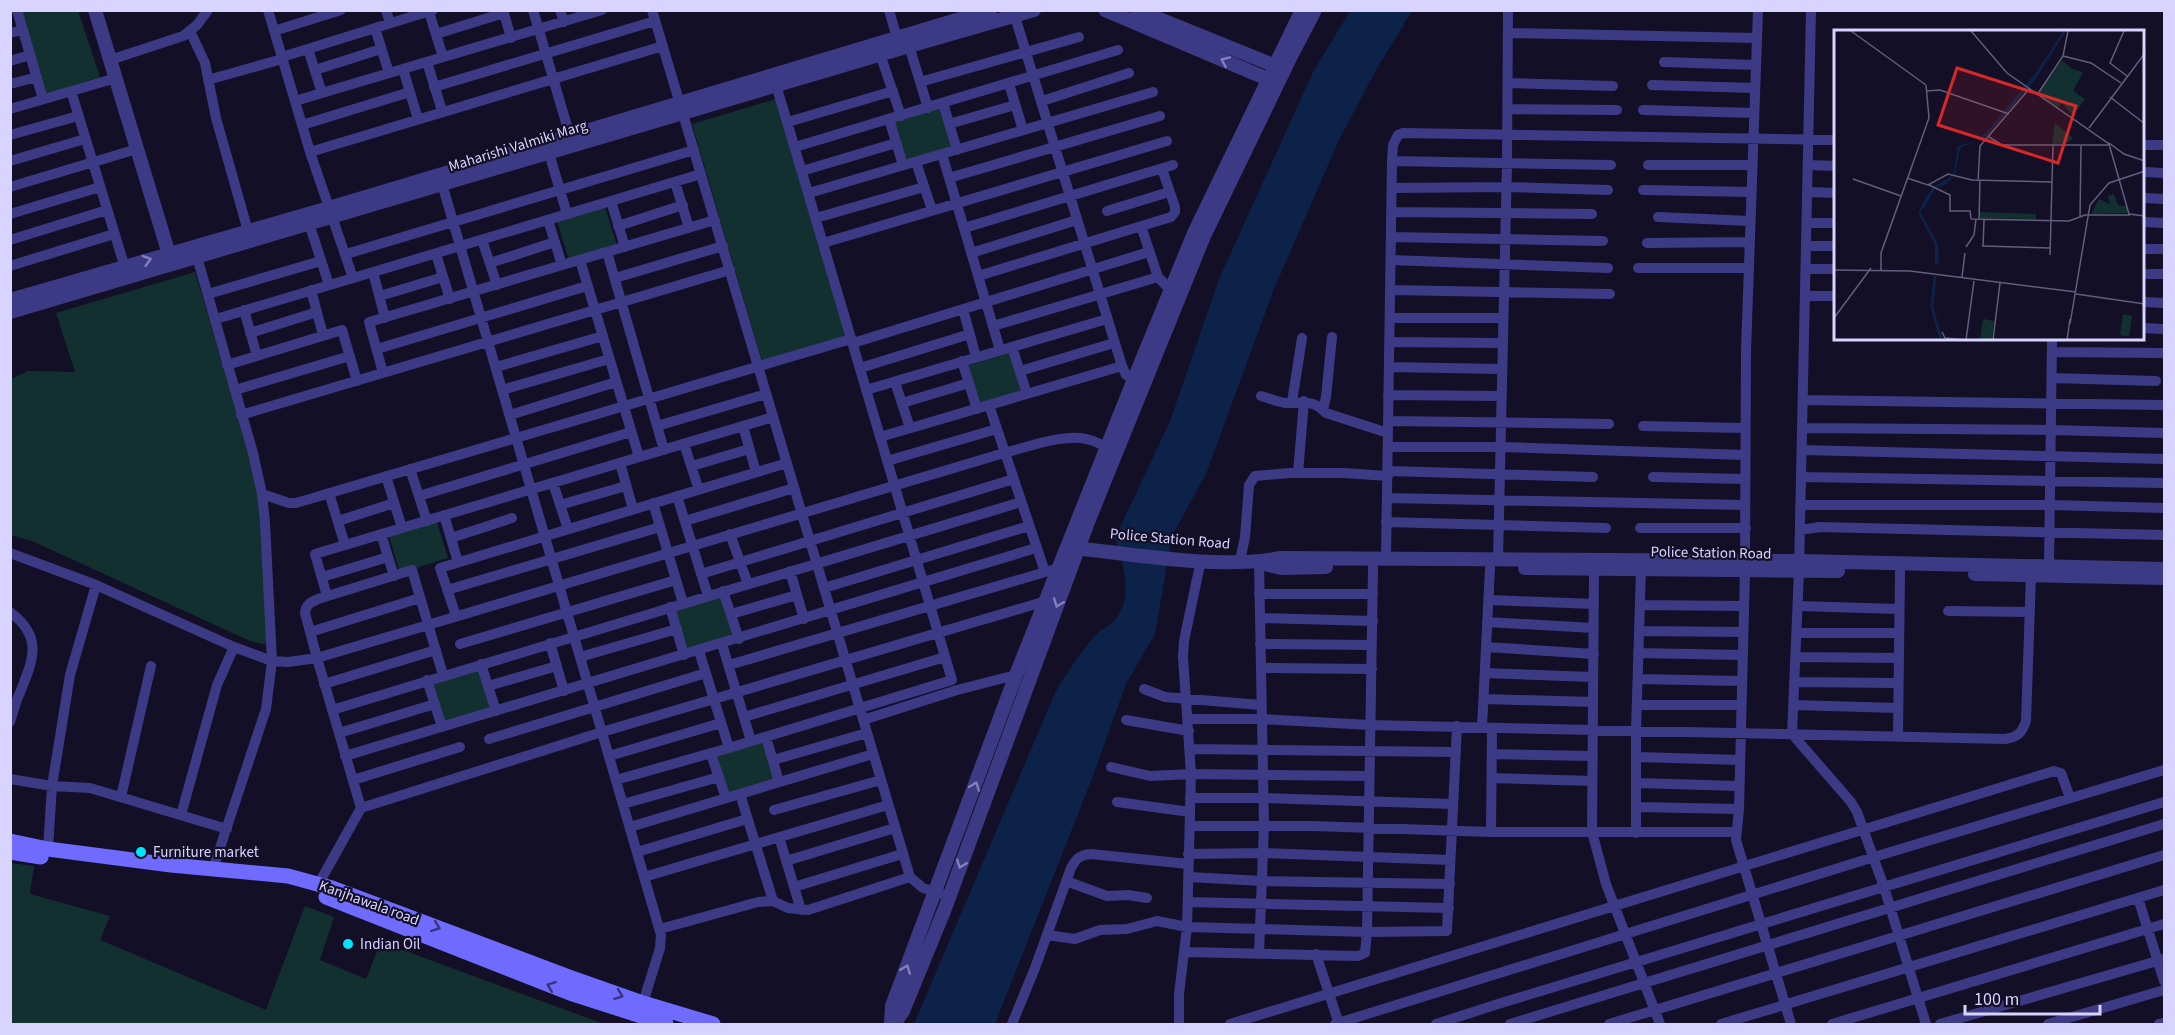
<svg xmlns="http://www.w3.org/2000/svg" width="2175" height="1035" font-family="'Source Sans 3',sans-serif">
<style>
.green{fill:#12302f}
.water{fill:#0c2248}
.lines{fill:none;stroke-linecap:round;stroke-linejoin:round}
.minor{stroke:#3d3a85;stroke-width:10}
.tertiary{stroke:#3d3a85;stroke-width:14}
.secondary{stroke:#6f6bff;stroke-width:15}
.oneway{stroke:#837fbc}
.oneway2{stroke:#38347d}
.poi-dot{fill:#00e5ff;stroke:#130f26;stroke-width:2}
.labels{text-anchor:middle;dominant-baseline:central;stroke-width:4.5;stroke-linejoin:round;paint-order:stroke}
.street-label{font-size:15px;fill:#d9d4ff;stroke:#130f26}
.poi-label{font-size:15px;fill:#d9d4ff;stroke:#130f26;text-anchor:start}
.inset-river{fill:none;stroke:#0c2248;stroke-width:3}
.inset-road{fill:none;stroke:#625e7d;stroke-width:1.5}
.view{fill:#d62828;fill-opacity:0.15;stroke:#d62828;stroke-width:3}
.inset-edge{fill:none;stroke:#d9d4ff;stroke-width:3}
</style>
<rect width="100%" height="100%" fill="#130f26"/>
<path class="green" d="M21,10L78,11L100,77L47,94Z
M776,99L846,336L762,361L692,124Z
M941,107L953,147L904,161L892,121Z
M605,206L617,246L569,260L557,221Z
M195,272L259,485L268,645L250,641L32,541L11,535V379L28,371L75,372L56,313Z
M1013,352L1025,392L976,406L964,367Z
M436,519L448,558L400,573L388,533Z
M722,596L734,635L685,650L673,610Z
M480,668L491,708L443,723L431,683Z
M765,741L777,781L728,795L716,756Z
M11,863L34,866L30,894L110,916L100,940L266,1010L305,906L334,917L320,960L366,979L381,942L604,1024H11Z"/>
<path class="water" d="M1350,11H1412L1375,72L1339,140L1274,289L1206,474L1172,536L1155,634L1126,684L1091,781L995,1024H914L1055,693C1067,673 1079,653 1095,636C1100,630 1107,627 1113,622C1135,599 1123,564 1115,538L1170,421L1219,279L1313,72Z"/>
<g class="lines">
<path class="minor" d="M17,10L43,99
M268,10L310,152L353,278
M386,10L390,23
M503,10L511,38
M533,10L572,143
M560,10L564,22
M652,10L910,877L923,888L949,896
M889,10L899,45
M1013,10L1122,366L1126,375L1139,381
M1811,10L1799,571L1792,734L1851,802L1857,812L1884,887L1926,1024
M429,12L443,57
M375,28L389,73
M190,31L205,63L216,118L248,231
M274,31L341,10
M10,33L23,30
M1508,33L1756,38
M436,34L504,13
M907,39L928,108
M308,49L322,93
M880,54L901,116
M282,57L433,10
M110,60L183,36L197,25L208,10
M10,61L30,55
M427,62L442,111
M1664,62L1756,65
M403,69L418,119
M315,70L381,49
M208,80L282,59
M920,82L1079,37
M1508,83L1613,86
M10,84L37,77
M1009,84L1023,130
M1652,85L1755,88
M434,87L655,21
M71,91L127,274
M295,101L602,10
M1042,101L1129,73
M943,103L957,150
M10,109L116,78
M1508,109L1617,110
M1643,110L1754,113
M889,119L903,165
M788,122L893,91
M949,124L1015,105
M302,125L410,92
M10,135L78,116
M2144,145H2164
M795,147L1118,50
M310,152L663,46
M549,153L567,214
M942,154L1000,350
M10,161L85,139
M1392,161L1611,165
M916,162L932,210
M1648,165H1751
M1808,165L1836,166
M802,171L896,143
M2144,172L2164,173
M440,177L661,935L660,948L643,1003
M949,178L1160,116
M675,182L689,228
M10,187L137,149
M1392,188L1506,187L1608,190
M1643,190L1751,192
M1808,192L1836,193
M809,193L1153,92
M2144,198L2164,199
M611,201L625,247
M1107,211L1169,192
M1391,212L1592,214
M10,214L100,187
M307,217L329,285
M1658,217L1750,221
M816,218L924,187
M548,220L562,265
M2144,222L2164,223
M1807,223H1836
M618,226L683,205
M1141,226L1158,277L1171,291
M964,228L1173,165
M1391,237L1603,241
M10,240L107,210
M482,240L497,285
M823,243L1167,141
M1647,243L1749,242
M1806,246H1836
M2144,249H2164
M195,250L253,453L262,494L265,522L272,661L266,709L213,869
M607,252L664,450
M971,253L1077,220
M346,254L694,150
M436,254L450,299
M580,260L639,457
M1391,260L1608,268
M490,263L555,242
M10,266L114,234
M1638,268H1749
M1806,269H1836
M373,272L385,318
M2144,274H2164
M978,276L1171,217L1175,212V207L1162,169
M615,278L723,246
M311,290L323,335
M1391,290L1610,294
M208,294L321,261
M380,296L443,277
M1805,296H1836
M2144,302L2164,303
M963,309L976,357
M244,310L257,356
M1390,318H1503
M216,319L701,174
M993,326L1158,277
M2144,328L2163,329
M250,333L317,312
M1390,342L1502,343
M853,343L1149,252
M1012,347L1027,394
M377,349L587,286
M2052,352L2162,353
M962,361L977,409
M227,365L342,330L357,381
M496,367L603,336
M1389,367L1501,369
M860,368L970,334
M1020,371L1114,343
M383,373L369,322L715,220
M2052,378L2156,381
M895,382L910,428
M235,390L350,356
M502,390L609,359
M866,390L1107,319
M1388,395L1501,396
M1261,396C1269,398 1277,402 1285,403C1304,404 1311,398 1326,413L1388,433
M1803,400L2164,405
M1292,402L1302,338
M902,403L969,383
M989,405L1045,572
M1323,410L1326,397L1332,337
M241,415L730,270
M510,415L616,382
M1389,421L1609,424
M657,426L766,394
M743,426L756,472
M1643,426L1745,428
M1802,428L2051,430L2164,433
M880,437L1122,366
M684,444L699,490
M1388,447H1501L1745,455
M1802,450L2164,459
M887,461L997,429
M620,463L633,509
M692,466L749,449
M410,469L427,521
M1388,471L1593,477
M1298,473L1304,401
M386,476L402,528
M1653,477L1745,479
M1801,477L2164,483
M553,483L568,529
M329,493L345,545
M262,494L289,503H296L851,339
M419,496L631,432
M677,496L708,596
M1387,498L1745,505
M653,503L683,603
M560,505L626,486
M1800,505H2050L2164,508
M444,515L458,562
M338,521L394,503
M685,521L794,488
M1386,522L1606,528
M1640,528H1746
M1800,530L1820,527L2164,535
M381,534L394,576
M730,534L748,584
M451,538L512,518
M10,553L96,585L234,647L272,661L288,662L317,658L1004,453C1028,447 1067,432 1090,440C1098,442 1105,447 1113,450
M1386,558L1392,161L1393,145L1398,135L1403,133L1836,140
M1498,559L1507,163L1508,10
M1240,561L1245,537L1249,485L1255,476L1290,473H1344L1388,476
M1745,561L1746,351L1758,10
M1259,562L1264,826L1259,953
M2049,566L2052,339
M1594,569L1592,832L1606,884L1660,1024
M1745,570L1739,809L1736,840L1791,1024
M790,571L804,619
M701,574L1014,479
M322,577L388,557
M824,588L1029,526
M447,590L660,527
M723,591L739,639
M1259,594H1373
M327,596L315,554L773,417
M1489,600L1594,604
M1640,605L1744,606
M1798,606L1899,609
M670,607L684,655
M1948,611L2030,612
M10,612C45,638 32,662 19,695C15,704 13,713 10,722
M731,614L797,595
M456,616L440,568L787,463
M1260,618L1373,621
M1487,622L1593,628
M1639,631L1743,632
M310,632L420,598
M1797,633H1898
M550,643L564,691
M460,644L676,580
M722,644L751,741
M1260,644L1372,645
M1487,647L1594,654
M699,651L729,748
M1638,653L1742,655
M580,657L677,629
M1796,657L1898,658
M481,664L496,711
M729,665L1059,568
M1261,668L1372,669
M1485,673L1593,677
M1638,679L1741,681
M427,680L442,727
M1795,682L1898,683
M324,684L436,650
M488,686L557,666
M1144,689L1165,697L1261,705
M1484,699L1593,702
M1637,705H1741
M1794,705L1898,708
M332,710L1021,502
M744,717L945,657
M1188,719H1262L1370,725L2005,739C2018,737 2022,733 2026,721L2031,575
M863,720L957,690L1016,675
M1126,720L1189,731
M1482,727L1490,568
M339,733L435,704
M1898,736L1900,572
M766,737L779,782
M489,739L706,673
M1191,749L1456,752
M711,754L726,798
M1492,754L1593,756
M345,756L1036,548
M609,756L721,723
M1637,757L1740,760
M773,760L867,733
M1111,767L1150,776L1191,774L1369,776
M1492,778L1592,781
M10,779L52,786L90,788L227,829
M353,780L460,747
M616,780L729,748L952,680L774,78
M1636,783L1739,786
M740,794L773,901
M121,797L151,666
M1190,798H1263L1453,804
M1117,802L1190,812
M623,804L719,777
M1636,807L1739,809
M361,808L602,732L1046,601
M774,810L881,780
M181,815L217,685L234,647
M1190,826H1313L1491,832H1735
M630,827L873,754
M1491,832L1492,728
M1636,833V730L1641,569
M779,837L801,910
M48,849L52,786L70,675L96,585
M637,852L747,819
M1188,854L1264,853L1450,860
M786,861L895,828
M644,877L888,805
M1189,877L1262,881L1450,884
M1066,881L1107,896L1128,895L1147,898
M318,885L361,808L317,658L305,613C306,604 311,602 318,599L412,570L443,675
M794,887L902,854
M2138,898L2164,981
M1188,902L1449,908
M660,929L758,902L773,901L788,908L808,910L910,877
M1047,935L1075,939L1100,930L1127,929L1157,921L1187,927L1367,932L1447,931L1457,726
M1185,952L1358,956L1365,953L1367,932L1373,567
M1316,954L1339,1024
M1012,1024L1035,968L1071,868C1076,859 1079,855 1091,854L1188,864
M1179,1024V994L1187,927L1191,774L1183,657L1184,641L1201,560
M1230,1024L2054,771L2061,773L2070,798
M1335,1024L1874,857L2164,770
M1436,1024L1498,1004L2164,802
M1510,1024L2164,824
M1609,1024L2164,855
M1721,1024L2164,890
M1832,1024L2164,924
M1940,1024L2164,959
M2048,1024L2164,990
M2159,1024L2164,1023"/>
<path class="tertiary" d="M95,10L171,261
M1105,10L1277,83
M1137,10L1283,69
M10,300L329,208L990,10
M10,312L909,46L1034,10
M1067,547C1132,554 1217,570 1281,558L1799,561L2164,569
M1261,563L1281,568L1326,567
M1525,568L1838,571
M1975,574L2164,578
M891,1024L892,1006L1016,675L1134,379L1195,231L1302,10
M894,1024L903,1011L944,911L1088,522L1204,236L1291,56L1315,10"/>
<path class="secondary" d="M10,841L48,849L171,865L288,876L332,888L569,977L643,1003L713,1024
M10,852L41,857
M326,897L570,993L666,1024"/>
</g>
<defs><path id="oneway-chevron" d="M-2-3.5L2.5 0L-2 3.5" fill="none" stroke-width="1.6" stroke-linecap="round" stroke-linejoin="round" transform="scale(1.5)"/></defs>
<g class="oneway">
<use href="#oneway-chevron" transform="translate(1225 61) rotate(-157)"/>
<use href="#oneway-chevron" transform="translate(147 260) rotate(-16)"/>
<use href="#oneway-chevron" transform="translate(1058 603) rotate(110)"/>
<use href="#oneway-chevron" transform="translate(975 786) rotate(-70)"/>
<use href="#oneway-chevron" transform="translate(961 864) rotate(110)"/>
<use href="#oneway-chevron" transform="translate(906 969) rotate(-69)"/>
</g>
<g class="oneway2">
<use href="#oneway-chevron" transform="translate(436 927) rotate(21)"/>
<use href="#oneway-chevron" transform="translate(551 986) rotate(-159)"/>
<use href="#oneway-chevron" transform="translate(619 995) rotate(20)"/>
</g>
<g class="poi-dot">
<circle cx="141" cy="852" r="6"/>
<circle cx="348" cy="944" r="6"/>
</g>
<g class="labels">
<g class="street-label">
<text transform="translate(518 146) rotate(-17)">Maharishi Valmiki Marg</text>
<text transform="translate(1170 539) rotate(5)">Police Station Road</text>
<text transform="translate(1711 553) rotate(1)">Police Station Road</text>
<text transform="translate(369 903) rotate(20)">Kanjhawala road</text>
</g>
<g class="poi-label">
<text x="153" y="852">Furniture market</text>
<text x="360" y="944">Indian Oil</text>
</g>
</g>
<g transform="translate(1834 30)">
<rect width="310" height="310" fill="#130f26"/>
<path d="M228,30L238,39L249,42L239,61L251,69L239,86L228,73L223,78L205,63ZM221,93L239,108L235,112L218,115ZM280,164L284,175L292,176L294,183L257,184L265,169L276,174L274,166ZM146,182L202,184V189L145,188ZM289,284L298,286L295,307L286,305ZM149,289L160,291L158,309H146Z" fill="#12302f"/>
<path d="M229,1H232L201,50L153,106L126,118L121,145L112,154L101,159L92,175L86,181L104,214L105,233L101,234V215L84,183L91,169L99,157L119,146L124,116L144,110L153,102L204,40Z" fill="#0c2248"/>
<path class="inset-river" d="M101,246L98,277L107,310"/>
<path class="inset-road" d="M17,1L92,55M137,1L173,43L275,114L295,184L311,186M290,1L276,33L293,46M229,26L257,33L287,53M92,61L106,60L175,84M203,65L229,26L234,1M276,67L311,94M255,98L311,23M155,107L168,115H276M275,113L290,124L311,131M73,148L94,155L114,144L138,150L218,152M144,151L146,116L196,58M95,155L116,165V181H136L137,189M67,166L19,149L67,166M246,187L247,116M137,189L235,191L251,185H296M145,190L146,151M148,216L217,218M132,217L140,205L142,189M149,217L150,190M216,225L219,116M0,240L76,241L242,262M47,240V223L95,88L92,55M128,247L131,223M242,264L311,274M0,288L37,238M236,294L256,175L275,153L311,141M108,302L111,308L132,310M132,310L140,251M159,310L166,253M233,310L236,289"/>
<path class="view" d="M123,38L242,76L224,133L104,95Z"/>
<rect width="310" height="310" class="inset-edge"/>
</g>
<rect width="2175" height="1035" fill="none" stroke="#d9d4ff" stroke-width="24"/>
<path d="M1965 1005v9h135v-9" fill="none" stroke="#d9d4ff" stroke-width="3"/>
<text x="1974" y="1005" font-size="18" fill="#d9d4ff" stroke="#130f26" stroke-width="4.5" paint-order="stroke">100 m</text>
</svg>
